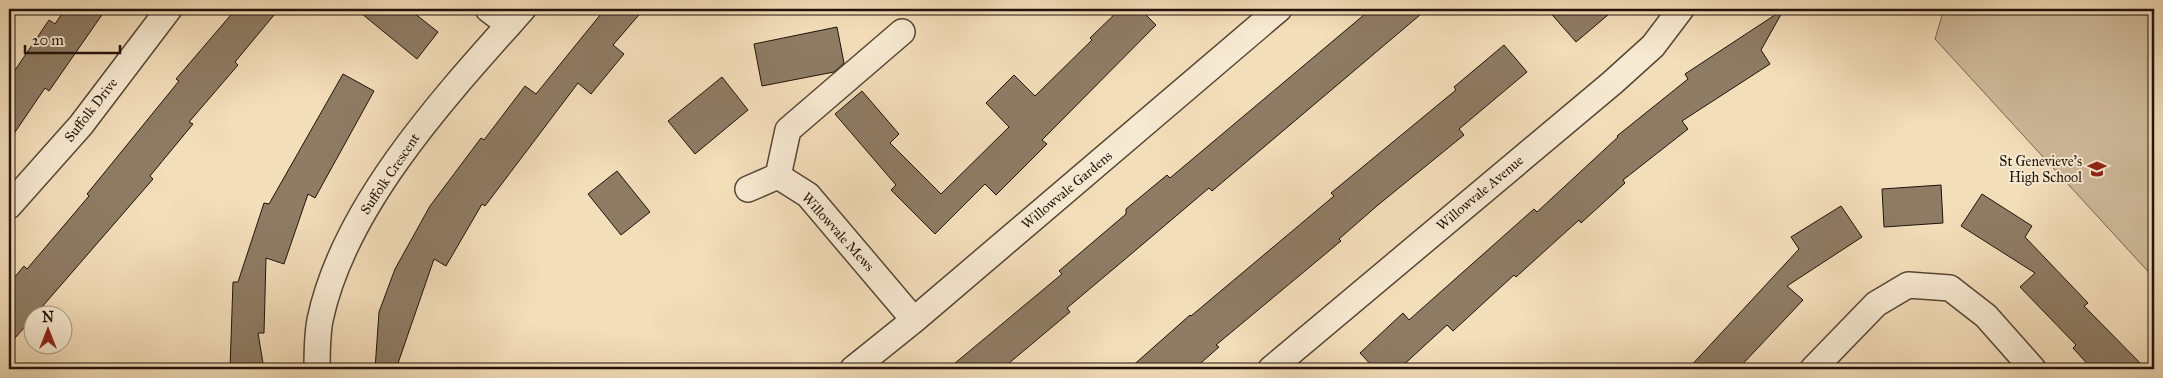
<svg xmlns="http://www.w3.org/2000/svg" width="2163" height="378" font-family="'IM FELL Great Primer',serif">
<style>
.green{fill:#cfbb9c;stroke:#786652}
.building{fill:#8e7c65;stroke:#211209}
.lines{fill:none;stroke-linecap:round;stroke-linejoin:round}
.minor-casing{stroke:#564535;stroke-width:28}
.minor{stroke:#f7ead2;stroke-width:25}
.labels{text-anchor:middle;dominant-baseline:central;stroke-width:4;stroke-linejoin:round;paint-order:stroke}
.street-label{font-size:14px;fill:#211209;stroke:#f7ead2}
.poi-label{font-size:14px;fill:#211209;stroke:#f7ead2;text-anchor:end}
</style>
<rect width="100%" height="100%" fill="#f3deba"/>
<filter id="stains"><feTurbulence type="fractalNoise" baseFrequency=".004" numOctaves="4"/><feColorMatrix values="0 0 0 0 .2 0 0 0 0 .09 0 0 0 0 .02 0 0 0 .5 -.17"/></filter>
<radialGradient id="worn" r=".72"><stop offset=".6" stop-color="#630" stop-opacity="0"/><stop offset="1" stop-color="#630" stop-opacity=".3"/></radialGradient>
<path class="green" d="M1944,9H2154V278L1935,39Z"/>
<path class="building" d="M65,9H106L49,91L45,88L9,141V79L49,20L55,24Z
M236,9H279L235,62L238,65L189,122L193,124L150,176L153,179L9,345V284L24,266L27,269L89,196L87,194L179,81L176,79Z
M356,9H409L438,32L417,59Z
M605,9H644L613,45L624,54L591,94L578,83L485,206L482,204L446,266L434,259L396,369H375L379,312L395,269L430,206L481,138L484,140L525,86L536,94Z
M1120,9H1140L1156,25L1042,140L1047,144L996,195L985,184L935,234L891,190L896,185L835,114L862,91L899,134L890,143L941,194L1009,127L986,103L1014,75L1035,96L1092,40L1090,38Z
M1371,9H1427L1212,191L1209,188L1130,255L1067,308L1070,312L1002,369H948L1062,274L1059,271L1126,214V209L1167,175L1170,178Z
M1547,9H1615L1576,42Z
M1784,9L1761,50L1770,64L1682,121L1688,129L1623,180L1625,183L1581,223L1579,220L1516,277L1514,275L1453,331L1447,325L1399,369H1375L1360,353L1403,313L1409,320L1534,209L1537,212L1618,137L1617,136L1688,79L1685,74Z
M837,27L844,63L834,72L762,86L754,44Z
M1504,45L1527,72L1459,129L1464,135L1378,205L1339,239L1341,241L1216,345L1219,347L1194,369H1129L1190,315L1191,316L1334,196L1331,193L1456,90L1454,87Z
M343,74L374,91L315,198L308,194L284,264L266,258L264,333H258L264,369H230L233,282H238L264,203L269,204Z
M722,77L748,110L695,154L668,121Z
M617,171L650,212L621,235L588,194Z
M1941,185L1943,223L1884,227L1882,189Z
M1982,194L2032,226L2025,237L2088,303L2084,306L2146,369H2092L2073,348L2076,345L2020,287L2035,273L1961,226Z
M1841,206L1862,237L1787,286L1803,300L1738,369H1688L1799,249L1791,237Z"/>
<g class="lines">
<g class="minor-casing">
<path id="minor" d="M488,9L509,25
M778,176L788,130L902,32
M748,189L778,176L808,195L914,320
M9,206L81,125L169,9
M317,369C317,353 317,336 320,320C344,205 447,94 523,9
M853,369L914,320L1279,9
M1271,369L1612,83L1653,46L1681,9
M1813,369L1876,304L1908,285L1950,288L1986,316L2033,369"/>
</g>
<use href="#minor" class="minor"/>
</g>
<defs>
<g id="school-bare" transform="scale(1.5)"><path d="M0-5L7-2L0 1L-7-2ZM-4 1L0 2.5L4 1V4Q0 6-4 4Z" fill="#8f2418" stroke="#f7ead2" stroke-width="2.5" paint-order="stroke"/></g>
</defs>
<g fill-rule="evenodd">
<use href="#school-bare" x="2097" y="169"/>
</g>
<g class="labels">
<g class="street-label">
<text transform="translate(91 110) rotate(-52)">Suffolk Drive</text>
<text transform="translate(390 174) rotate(-56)">Suffolk Crescent</text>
<text transform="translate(1067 190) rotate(-40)">Willowvale Gardens</text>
<text transform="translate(1480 193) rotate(-40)">Willowvale Avenue</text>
<text transform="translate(838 232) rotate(48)">Willowvale Mews</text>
</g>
<g class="poi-label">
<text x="2082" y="161">St Genevieve's<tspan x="2082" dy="16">High School</tspan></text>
</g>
</g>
<rect width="2163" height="378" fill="none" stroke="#f3deba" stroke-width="30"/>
<rect x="10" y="10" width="2143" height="358" fill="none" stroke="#211209" stroke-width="2.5"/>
<rect x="15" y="15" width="2133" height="348" fill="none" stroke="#211209"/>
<g transform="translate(48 330)"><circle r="24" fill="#f7ead2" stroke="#a19482"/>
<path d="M0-4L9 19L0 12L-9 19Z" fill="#8f2418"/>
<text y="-8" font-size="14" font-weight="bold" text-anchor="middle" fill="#211209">N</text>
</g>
<path d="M25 45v8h95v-8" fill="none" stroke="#211209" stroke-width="2.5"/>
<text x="32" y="45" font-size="15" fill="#211209" stroke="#f7ead2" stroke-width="4" paint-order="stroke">20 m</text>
<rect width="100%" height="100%" filter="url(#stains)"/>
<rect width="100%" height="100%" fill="url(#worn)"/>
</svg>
